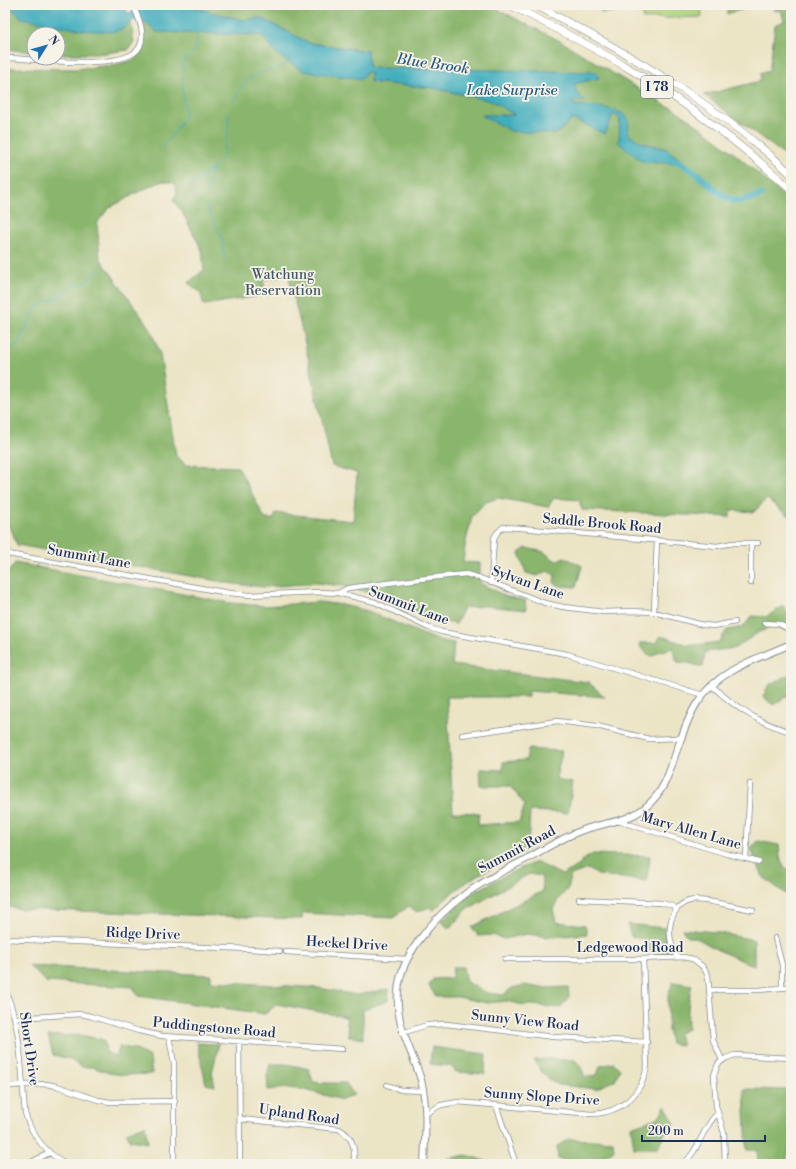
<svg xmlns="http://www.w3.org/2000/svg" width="796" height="1169" font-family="'Libre Bodoni',serif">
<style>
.green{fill:#add37d;stroke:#64816e}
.forest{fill:#8ab56c;stroke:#527265;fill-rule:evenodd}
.water{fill:#3fadbd;stroke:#2d6e8e}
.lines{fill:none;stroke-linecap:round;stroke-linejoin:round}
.stream{stroke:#3fadbd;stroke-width:1}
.river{stroke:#3fadbd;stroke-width:7}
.minor-casing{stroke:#838a92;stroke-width:6}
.major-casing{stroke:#838a92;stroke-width:8}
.highway-casing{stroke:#838a92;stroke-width:8}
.minor{stroke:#fff;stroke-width:4.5}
.major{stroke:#fff;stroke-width:6}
.highway{stroke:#fff;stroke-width:7}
.labels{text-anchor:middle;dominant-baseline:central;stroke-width:3.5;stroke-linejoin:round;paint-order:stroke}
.shield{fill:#f7f3e8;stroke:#5d6a87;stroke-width:1}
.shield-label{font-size:13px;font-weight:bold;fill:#1b2f5e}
.park-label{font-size:14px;fill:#405866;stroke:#f7f3e8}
.street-label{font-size:14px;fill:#1b2f5e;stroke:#f7f3e8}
.water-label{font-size:15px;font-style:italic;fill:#285b7f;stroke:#f7f3e8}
</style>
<rect width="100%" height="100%" fill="#f7f3e8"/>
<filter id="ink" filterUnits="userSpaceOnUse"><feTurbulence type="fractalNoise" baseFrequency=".025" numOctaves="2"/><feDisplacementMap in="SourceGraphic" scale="8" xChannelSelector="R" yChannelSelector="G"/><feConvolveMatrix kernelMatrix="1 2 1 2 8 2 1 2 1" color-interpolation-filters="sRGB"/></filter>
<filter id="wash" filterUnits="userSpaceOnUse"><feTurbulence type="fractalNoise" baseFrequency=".012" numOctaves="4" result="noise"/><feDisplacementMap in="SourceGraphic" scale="16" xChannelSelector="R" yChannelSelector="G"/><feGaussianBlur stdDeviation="0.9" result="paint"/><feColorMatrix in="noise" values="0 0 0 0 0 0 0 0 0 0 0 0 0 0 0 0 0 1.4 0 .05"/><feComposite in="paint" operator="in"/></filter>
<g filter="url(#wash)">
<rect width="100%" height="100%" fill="#ebe4c5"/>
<path class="green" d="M600,5H637V11L601,13Z
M642,5H701L702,17L643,19Z"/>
<path class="forest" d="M184,5H489L564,43L668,107H671C714,135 753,168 791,203V515H787L767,499L754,512L730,510V517L582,510L579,500L554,498L548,507L498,498L484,503L472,517L466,541L463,562L480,563V583L507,597L525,600L526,610L484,606L464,608L456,624L439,621L375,594L347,587L320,583L265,587L234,584L17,545L11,529L5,524V68L75,69L114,65L134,60L143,50L145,29L143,21L157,32L261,35L279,55L361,79L367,72L371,73L370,82L434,88L492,101L516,116L482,115L556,134L573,119L605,134L613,114L620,118L619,143L667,149L643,143L628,135C628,131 629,123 627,119C621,106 586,107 573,105L572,101H585L577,93L574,84L599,78L596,72L374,68L369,67L367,51L309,43L261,18L243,20ZM163,181L174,183L177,193L173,200L182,212L202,250L204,270L188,283L200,292L204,305L266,295L263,280L288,274L304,339L332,466L357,473L353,521L276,513L274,519H265L238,467L186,465L176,456L160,354L151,330L100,258L97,223L109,208L140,191Z
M729,5H757L727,14V7Z
M771,5H791V162L774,147L704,95L760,81L761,72H769L775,25L784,21L781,10L775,11Z
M5,6H8L22,18L123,29L131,21L134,42L128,50L97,54H58V34H34V52L5,49Z
M526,548L544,552L556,561L564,557L582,566L576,587L561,586L554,583L555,575L547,571L537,576L526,573L519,553Z
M15,563L231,603L265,606L319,602L343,605L368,611L434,639L454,643L452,665L588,682L605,697L529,691L528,697H447L453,812L479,813L478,825L519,822L525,805L510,786H481L480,769L503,770V762L526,760L528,749L562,751L556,779L573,782L568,813L530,811L528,849L476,876L454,891L433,911L430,907L417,912L409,906L393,918L303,913L302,919L20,909L5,906V692L11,672L10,650L5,633V577Z
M784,606L791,623V631L773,627L759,632L735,648L705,652L703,667L688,663L677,662L673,648L658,652L651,657L641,648L639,643H656L661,636L688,645H697L719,642L727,630L743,627L752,616L766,617Z
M788,675L791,677V696H787L773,705L763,696L769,685Z
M758,841L779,845C780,857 779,865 791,871V898L763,877L751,849Z
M593,854L650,856L647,881L598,875L588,869L571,875L568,889L560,897L553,909L556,922L585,925L587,934L549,937L527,934L504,939L493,935L478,936L472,927L543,891L541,876L529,874L466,910L449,929L441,921L470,894L516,870L536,862L562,875L580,865L581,861Z
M627,924L664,928L669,954L648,955L644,940L631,936Z
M682,929L715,932L754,940V966L716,949L695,937H687Z
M29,966L211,975V981L319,988L357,995L389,989L388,1001L363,1010V1039L349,1036L346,1017L277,1004L265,1014L138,996L133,987L46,982Z
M453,967H463L466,982L487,993L503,995L512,988L524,985L542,988L568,987L569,997L560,1008L534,1005H523L506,1001L487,1003L458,997H436L429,986L433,979L452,978Z
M673,982L692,985C688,1000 687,1014 688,1029L679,1033L682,1046L671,1043L668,1030V995Z
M81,1035L104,1040L106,1052L116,1057L120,1046L136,1050L150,1057L152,1074L123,1075L109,1073L92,1067H82L69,1059L53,1055L48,1036Z
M197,1043L219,1044L212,1073L215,1086L206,1084Z
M432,1047L486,1054L485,1074L456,1072L450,1066L430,1064Z
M547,1059L575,1060L580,1065L585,1077L597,1075L600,1066L614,1063L620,1069L615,1080L596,1089L559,1085L551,1081L542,1072L534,1060Z
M270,1064H287L309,1069L313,1082L323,1083H346L354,1095L342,1100L305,1090L287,1088L268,1090L267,1076Z
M744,1089L791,1090V1147L789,1148L786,1164H758L757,1150H747Z
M665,1106L675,1123L664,1134L658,1148H634L631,1127L659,1117Z
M145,1125L148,1143L130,1140L126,1132Z
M569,1139L613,1141L614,1150L603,1157L575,1161L558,1159L557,1146Z
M466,1155L489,1162V1164H446V1159Z"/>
<path class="water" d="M5,5H120L129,13L138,10V7L140,5H184L243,20L261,18L309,43L367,51L369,67L374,68L596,72L599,78L574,84L577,93L585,101H572L573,105C586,107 621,106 628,119C629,123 628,131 629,135L643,143L667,149L685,164L643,162L619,143L620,118L613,114L605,134L573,119L556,134L511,131L481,115H515L492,101L434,88L370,82L371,73L367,72L361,79L303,71L278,55L261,35L157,32L143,21L141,17L132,21L123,29L112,32L82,30L22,18L9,6H5Z"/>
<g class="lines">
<path class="stream" d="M183,70L182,64C193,49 198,54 197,33
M232,102C239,92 246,79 257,73C268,69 281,72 288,59
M162,148L179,126L186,113L183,98V76
M190,187L201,179L208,171L213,168
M206,194L208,184L213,168L223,158L227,133L229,111
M207,203C207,214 216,221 219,231C223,240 223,250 225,259
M5,352L7,349L11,350L19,342L23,333L29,324L32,313L36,308L46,302L62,296L70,286L82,285L98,270"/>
<path class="river" d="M677,161C695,167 722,201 736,201C745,201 753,198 761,195"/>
</g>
</g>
<g filter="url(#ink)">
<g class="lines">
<g class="minor-casing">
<path id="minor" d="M5,58C31,58 128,73 140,46C146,33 138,17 133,5
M5,538C8,547 8,554 5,562
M8,554L229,593L249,595L320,592L338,593L375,602L429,628L442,632L567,654L703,695
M491,583L494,538L497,533L503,527L521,528L707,545L717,546L733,543H758
M751,583V544
M338,593L348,588L428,578L466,574L480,578L545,603L563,607L604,612L632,611L654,612L703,625L714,626L735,622
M654,612L657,540
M764,623L779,624L791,630
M711,685C737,709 757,722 791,732
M462,735L557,721L597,726L649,739L681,738
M618,821L727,854L759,862
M746,859L750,784
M579,899L662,903L672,906L677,909
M775,938L782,965V988
M5,939L250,949L280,951
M286,952L407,959
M677,957C671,946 668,934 671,921C679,894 701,899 723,904C733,906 743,908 753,910
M505,959H643L683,957L693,959L702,966L708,975L713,1040L722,1060
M5,990C22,1027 21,1073 25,1113C32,1136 45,1153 67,1164
M709,990H759L791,987
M15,1018L81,1014L90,1016L139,1031L162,1036L209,1039L342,1049
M402,1033L427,1025L446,1024L554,1037L647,1042
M169,1037L174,1063V1164
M239,1041L240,1164
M387,1085L401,1090L423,1091
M5,1086L46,1084L57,1086L98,1100L110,1102L175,1101
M496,1105L516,1164
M425,1114L441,1105L458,1102L592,1114C620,1113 642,1095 647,1066L643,959
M240,1119L339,1129C354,1137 355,1149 354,1164
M28,1164L49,1153
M683,1164C700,1150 702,1127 718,1113
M725,1164L724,1133L716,1106L714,1075L718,1064L726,1058L735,1055L791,1058"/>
</g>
<g class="major-casing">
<path id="major" d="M424,1164C425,1137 428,1107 421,1080C412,1050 395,1025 398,992C399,972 408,955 420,939C451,897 484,881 528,858C546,848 564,837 583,830C605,822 630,822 648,805C666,789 670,769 678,747C683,733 688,717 697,703C718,670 756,659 791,644"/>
</g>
<g class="highway-casing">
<path id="highway" d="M510,5C550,25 590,45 628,68C687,102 740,144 791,189
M535,5C625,51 717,104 791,174"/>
</g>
<use href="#minor" class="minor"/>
<use href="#major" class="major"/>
<use href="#highway" class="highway"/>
</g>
</g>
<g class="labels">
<rect class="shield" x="641" y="76" width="32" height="22" rx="3"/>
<g class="shield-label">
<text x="657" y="87">I 78</text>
</g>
<g class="park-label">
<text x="283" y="275">Watchung<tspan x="283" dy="16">Reservation</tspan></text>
</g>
<g class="street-label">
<text transform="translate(602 524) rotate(5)">Saddle Brook Road</text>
<text transform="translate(89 557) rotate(10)">Summit Lane</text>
<text transform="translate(528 583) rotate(19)">Sylvan Lane</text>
<text transform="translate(409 606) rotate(21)">Summit Lane</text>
<text transform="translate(691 831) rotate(16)">Mary Allen Lane</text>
<text transform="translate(517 850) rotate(-28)">Summit Road</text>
<text transform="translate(143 934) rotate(2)">Ridge Drive</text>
<text transform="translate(347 944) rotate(3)">Heckel Drive</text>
<text x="630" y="948">Ledgewood Road</text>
<text transform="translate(525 1021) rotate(6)">Sunny View Road</text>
<text transform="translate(214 1028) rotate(5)">Puddingstone Road</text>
<text transform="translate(29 1049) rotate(82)">Short Drive</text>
<text transform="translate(542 1097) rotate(4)">Sunny Slope Drive</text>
<text transform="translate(299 1115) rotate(8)">Upland Road</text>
</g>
<g class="water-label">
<text transform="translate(433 64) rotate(8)">Blue Brook</text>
<text x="512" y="90">Lake Surprise</text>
</g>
</g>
<rect width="796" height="1169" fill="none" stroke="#f7f3e8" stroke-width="20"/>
<g transform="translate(46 46) rotate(53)"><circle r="19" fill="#f7f3e8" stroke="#9fa5b1"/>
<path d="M0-3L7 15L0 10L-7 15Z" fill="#1f6fb2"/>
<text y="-6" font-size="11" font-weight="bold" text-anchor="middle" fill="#1b2f5e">N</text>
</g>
<path d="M642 1135v6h123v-6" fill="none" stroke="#1b2f5e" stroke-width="2"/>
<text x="648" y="1135" font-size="12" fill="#1b2f5e" stroke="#f7f3e8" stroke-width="3" paint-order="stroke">200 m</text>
</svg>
